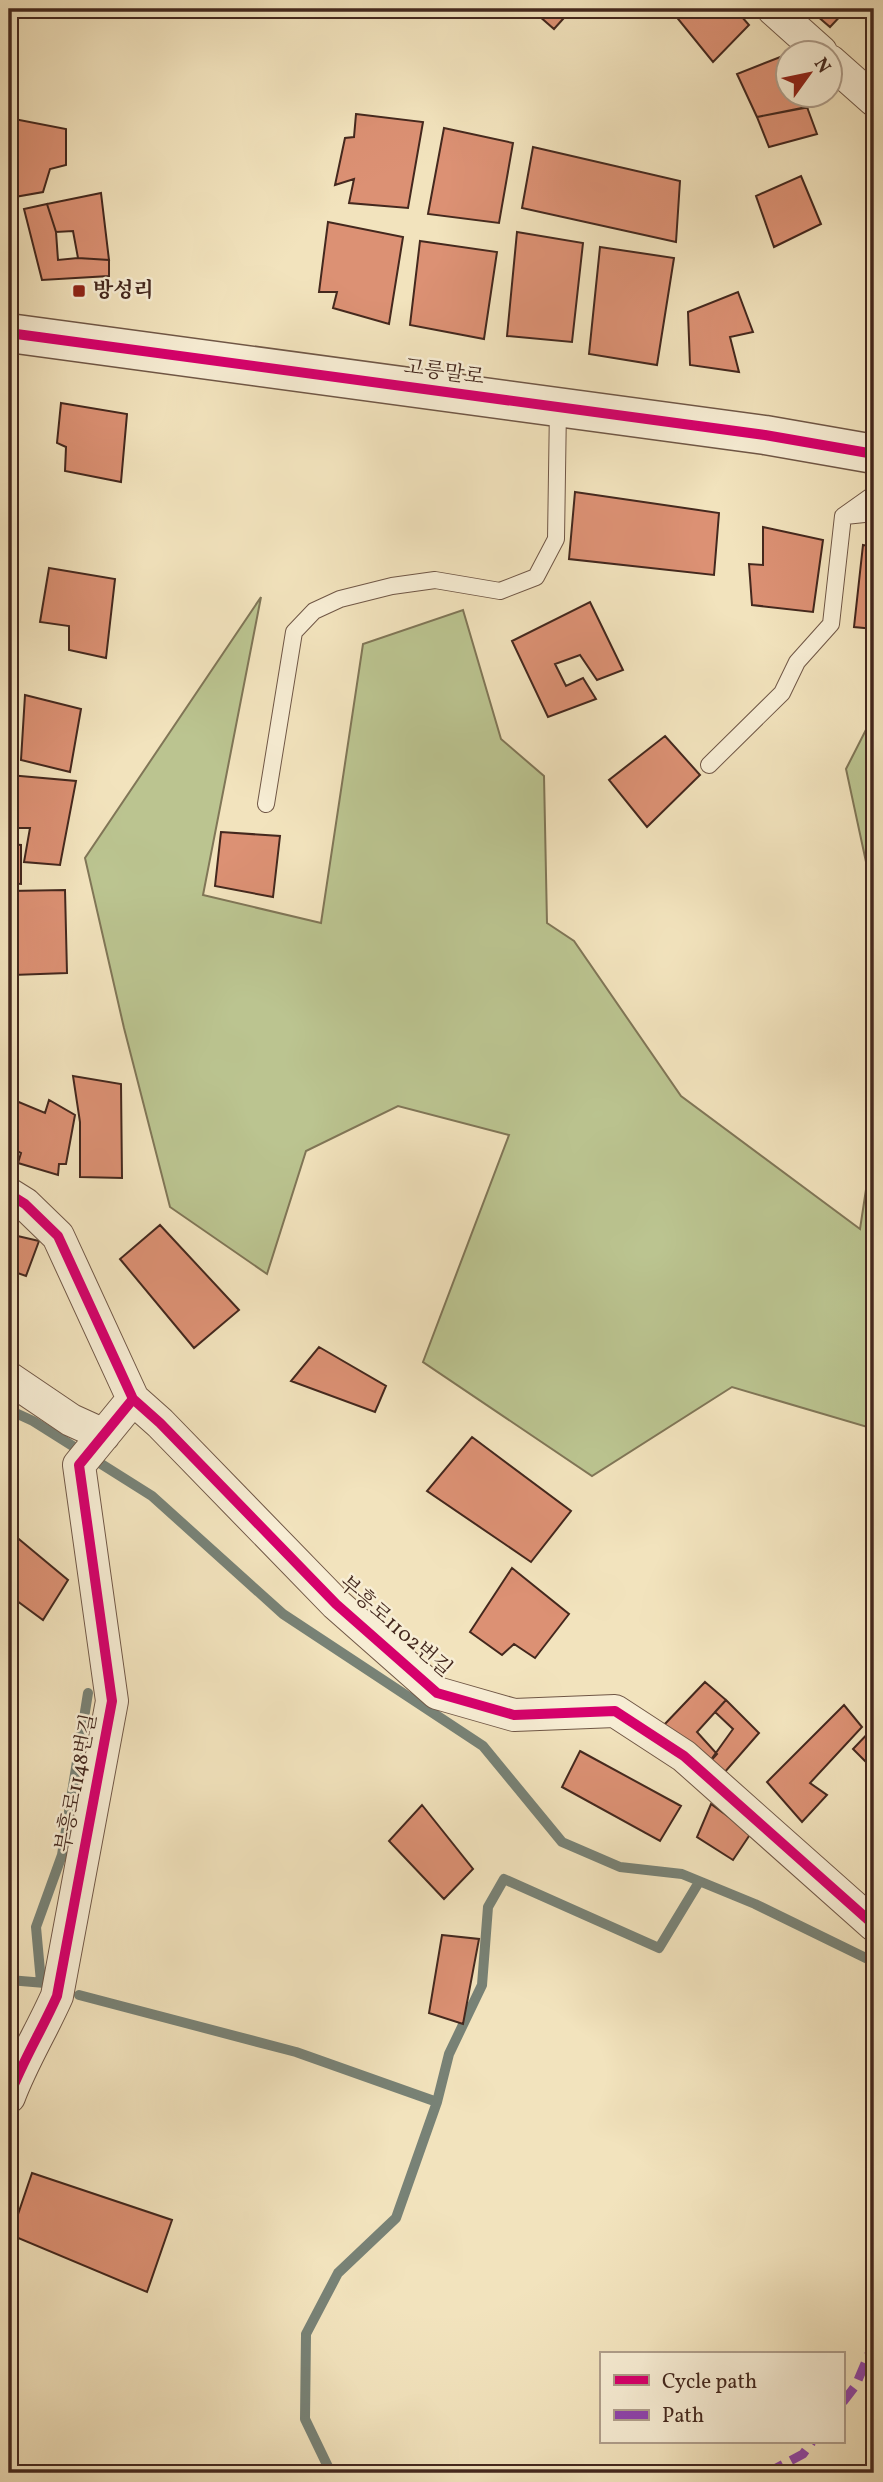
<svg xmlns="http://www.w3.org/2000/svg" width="883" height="2482" font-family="Vollkorn,'Noto Serif KR',serif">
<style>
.green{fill:#bbc490;stroke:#807657;stroke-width:2}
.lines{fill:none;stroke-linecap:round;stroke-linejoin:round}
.stream{stroke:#788276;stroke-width:10}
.building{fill:#dc9174;stroke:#44281e;stroke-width:2}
.service-casing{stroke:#705746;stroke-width:18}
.minor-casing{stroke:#705746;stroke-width:34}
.tertiary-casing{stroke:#705746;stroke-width:41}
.service{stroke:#f7edd4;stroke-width:16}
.minor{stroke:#f7edd4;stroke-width:32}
.tertiary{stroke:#f7edd4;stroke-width:38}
.quiet{stroke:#8e44ad;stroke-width:9;stroke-dasharray:18 9;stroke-linecap:butt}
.cycleway-casing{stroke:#f7edd4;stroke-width:15}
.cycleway{stroke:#d6006c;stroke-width:10}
.poi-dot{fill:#8f2418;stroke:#f7edd4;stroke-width:2.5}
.labels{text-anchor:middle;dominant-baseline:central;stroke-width:5;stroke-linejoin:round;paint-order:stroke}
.poi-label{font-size:21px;font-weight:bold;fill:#44281e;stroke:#f7edd4;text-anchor:start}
.street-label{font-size:21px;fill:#44281e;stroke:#f7edd4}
</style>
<rect width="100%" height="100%" fill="#f2e3bd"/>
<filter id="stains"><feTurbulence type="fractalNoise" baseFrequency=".00286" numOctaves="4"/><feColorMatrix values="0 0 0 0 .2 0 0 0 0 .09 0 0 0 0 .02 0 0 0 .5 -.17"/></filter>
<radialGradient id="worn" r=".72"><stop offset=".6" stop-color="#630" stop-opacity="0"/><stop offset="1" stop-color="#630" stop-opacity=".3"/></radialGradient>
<path class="green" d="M261,597L203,895L321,923L363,644L463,610L501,739L544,776L547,923L574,941L681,1096L860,1229L874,1137V1429L732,1387L592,1476L423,1362L509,1135L398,1106L306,1151L267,1274L170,1207L124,1028L85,858Z
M874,714V899L846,769Z"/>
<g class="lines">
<path class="stream" d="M9,1410L33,1421L152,1496L283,1614L483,1746L562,1842L620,1867L682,1874L755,1904L874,1962
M9,1980L45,1983
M41,1982L36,1927L62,1855L88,1693
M79,1995L296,2052L437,2102
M331,2473L305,2419L306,2334L338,2273L396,2218L437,2102L449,2054L482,1985L488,1907L504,1879L659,1948L699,1882"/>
</g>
<path class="building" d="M531,9H572L554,29Z
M670,9H735L749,25L713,62Z
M820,9H847L830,27L816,15Z
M788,54V94H810L815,106L757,117L737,74Z
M807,107L817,134L769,147L757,117Z
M356,114L423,122L408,208L349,203L354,179L335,185L345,138L354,137Z
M9,118L66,129V165L50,169L43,192L9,198Z
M444,128L513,143L499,223L428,214Z
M533,147L680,181L676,242L522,208Z
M801,176L821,224L774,247L756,196Z
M101,193L109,260L78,258L73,231L56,232L47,204Z
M47,204L56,232L58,260L78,258L109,260V276L42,280L24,209Z
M328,222L403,237L389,324L333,308L337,292H319Z
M517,232L583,243L572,342L507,336Z
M420,241L497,252L484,339L410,325Z
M600,247L674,258L657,365L589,354Z
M738,292L753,332L730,337L739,372L690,365L688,312Z
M61,403L127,414L121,482L65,471L66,447L57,443Z
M575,492L719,513L714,575L569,559Z
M763,527L823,540L813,612L752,605L749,564L763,565Z
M863,545L874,547V629L854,627Z
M49,568L115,579L106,658L69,650V626L40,622Z
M590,602L623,670L597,680L580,655L555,664L566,686L583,678L596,699L548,717L512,641Z
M25,695L81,709L70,772L21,760Z
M665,736L700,775L647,827L609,780Z
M9,775L76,781L60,865L24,862L30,828H9Z
M221,832L280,836L273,897L215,886Z
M9,844L21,845V884L9,883Z
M65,890L67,973L13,975L9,933V891Z
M73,1076L121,1084L122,1178L80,1177V1122Z
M9,1098L45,1113L49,1100L75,1115L66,1164H59L58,1175L18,1163L21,1153L9,1147Z
M160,1225L239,1310L194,1348L120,1259Z
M9,1234L39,1241L26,1276L9,1270Z
M319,1347L386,1386L375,1412L291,1381Z
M472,1437L571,1511L531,1562L427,1491Z
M14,1535L68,1580L43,1620L9,1595V1549L15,1540Z
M512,1568L569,1614L535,1658L514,1644L502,1655L470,1632Z
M705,1682L726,1700L697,1732L717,1754L708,1764L663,1726Z
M726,1700L759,1733L724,1773L708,1764L733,1729L715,1712Z
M844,1705L862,1727L810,1783L827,1795L802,1822L767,1782Z
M874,1727V1770L853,1749Z
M580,1751L681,1806L660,1841L562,1787Z
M711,1804L751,1833L733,1860L697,1837Z
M422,1805L473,1869L444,1899L389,1841Z
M442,1935L479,1939L463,2024L429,2013Z
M32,2173L172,2220L147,2292L11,2235Z"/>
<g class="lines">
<g class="service-casing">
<path id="service" d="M845,516L874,513
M709,765L782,693L797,662L831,624L843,516L874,494
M266,804L294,632L314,611L340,599L392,586L435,580L500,591L536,577L556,539L558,407"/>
</g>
<g class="minor-casing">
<path id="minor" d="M773,9L821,52
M830,61L874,100
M9,1194L25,1204L58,1236L133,1399L160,1423L336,1604L437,1693L514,1715L615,1711L684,1756L874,1925
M9,1378L71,1420L104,1435
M9,2097C22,2062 42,2030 57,1996L112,1701L79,1465L133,1399"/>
</g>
<g class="tertiary-casing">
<path id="tertiary" d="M9,333L765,435L874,454"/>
</g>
<use href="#service" class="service"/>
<use href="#minor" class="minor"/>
<use href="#tertiary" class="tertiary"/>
<path class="quiet" d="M843,2402L856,2385L874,2342
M767,2473L803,2454L812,2442"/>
<g class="cycleway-casing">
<path id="cycleway" d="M9,333L765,435L874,454
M9,1194L25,1204L58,1236L133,1399L160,1423L336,1604L437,1693L514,1715L615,1711L684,1756L874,1925
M9,2097C22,2062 42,2030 57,1996L112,1701L79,1465L133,1399"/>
</g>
<use href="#cycleway" class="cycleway"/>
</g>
<rect class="poi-dot" x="72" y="284" width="14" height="14" rx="3.5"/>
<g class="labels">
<g class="poi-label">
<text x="93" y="291">방성리</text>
</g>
<g class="street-label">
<text transform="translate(444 373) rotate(8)">고릉말로</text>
<text transform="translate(395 1627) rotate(41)">부흥로1102번길</text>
<text transform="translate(77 1783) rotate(-79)">부흥로1148번길</text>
</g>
</g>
<rect width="883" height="2482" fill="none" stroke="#f2e3bd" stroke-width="35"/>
<rect x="10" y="10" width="862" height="2461" fill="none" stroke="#44281e" stroke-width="3.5"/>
<rect x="18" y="18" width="848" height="2447" fill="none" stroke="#44281e" stroke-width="2"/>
<rect x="600" y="2352" width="245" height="91" fill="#f7edd4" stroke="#af9e8b" stroke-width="2"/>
<rect x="614" y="2375" width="35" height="10" fill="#d6006c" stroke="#af9e8b" stroke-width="2"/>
<text x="662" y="2388" font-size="21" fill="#44281e">Cycle path</text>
<rect x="614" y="2410" width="35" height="10" fill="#8e44ad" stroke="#af9e8b" stroke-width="2"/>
<text x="662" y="2422" font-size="21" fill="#44281e">Path</text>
<g transform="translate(809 74) rotate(57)"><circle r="33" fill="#f7edd4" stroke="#af9e8b" stroke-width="2"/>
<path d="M0-5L12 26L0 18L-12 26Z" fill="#8f2418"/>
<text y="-10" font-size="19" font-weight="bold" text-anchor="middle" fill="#44281e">N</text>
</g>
<rect width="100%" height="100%" filter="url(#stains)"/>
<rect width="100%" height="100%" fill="url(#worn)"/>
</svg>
